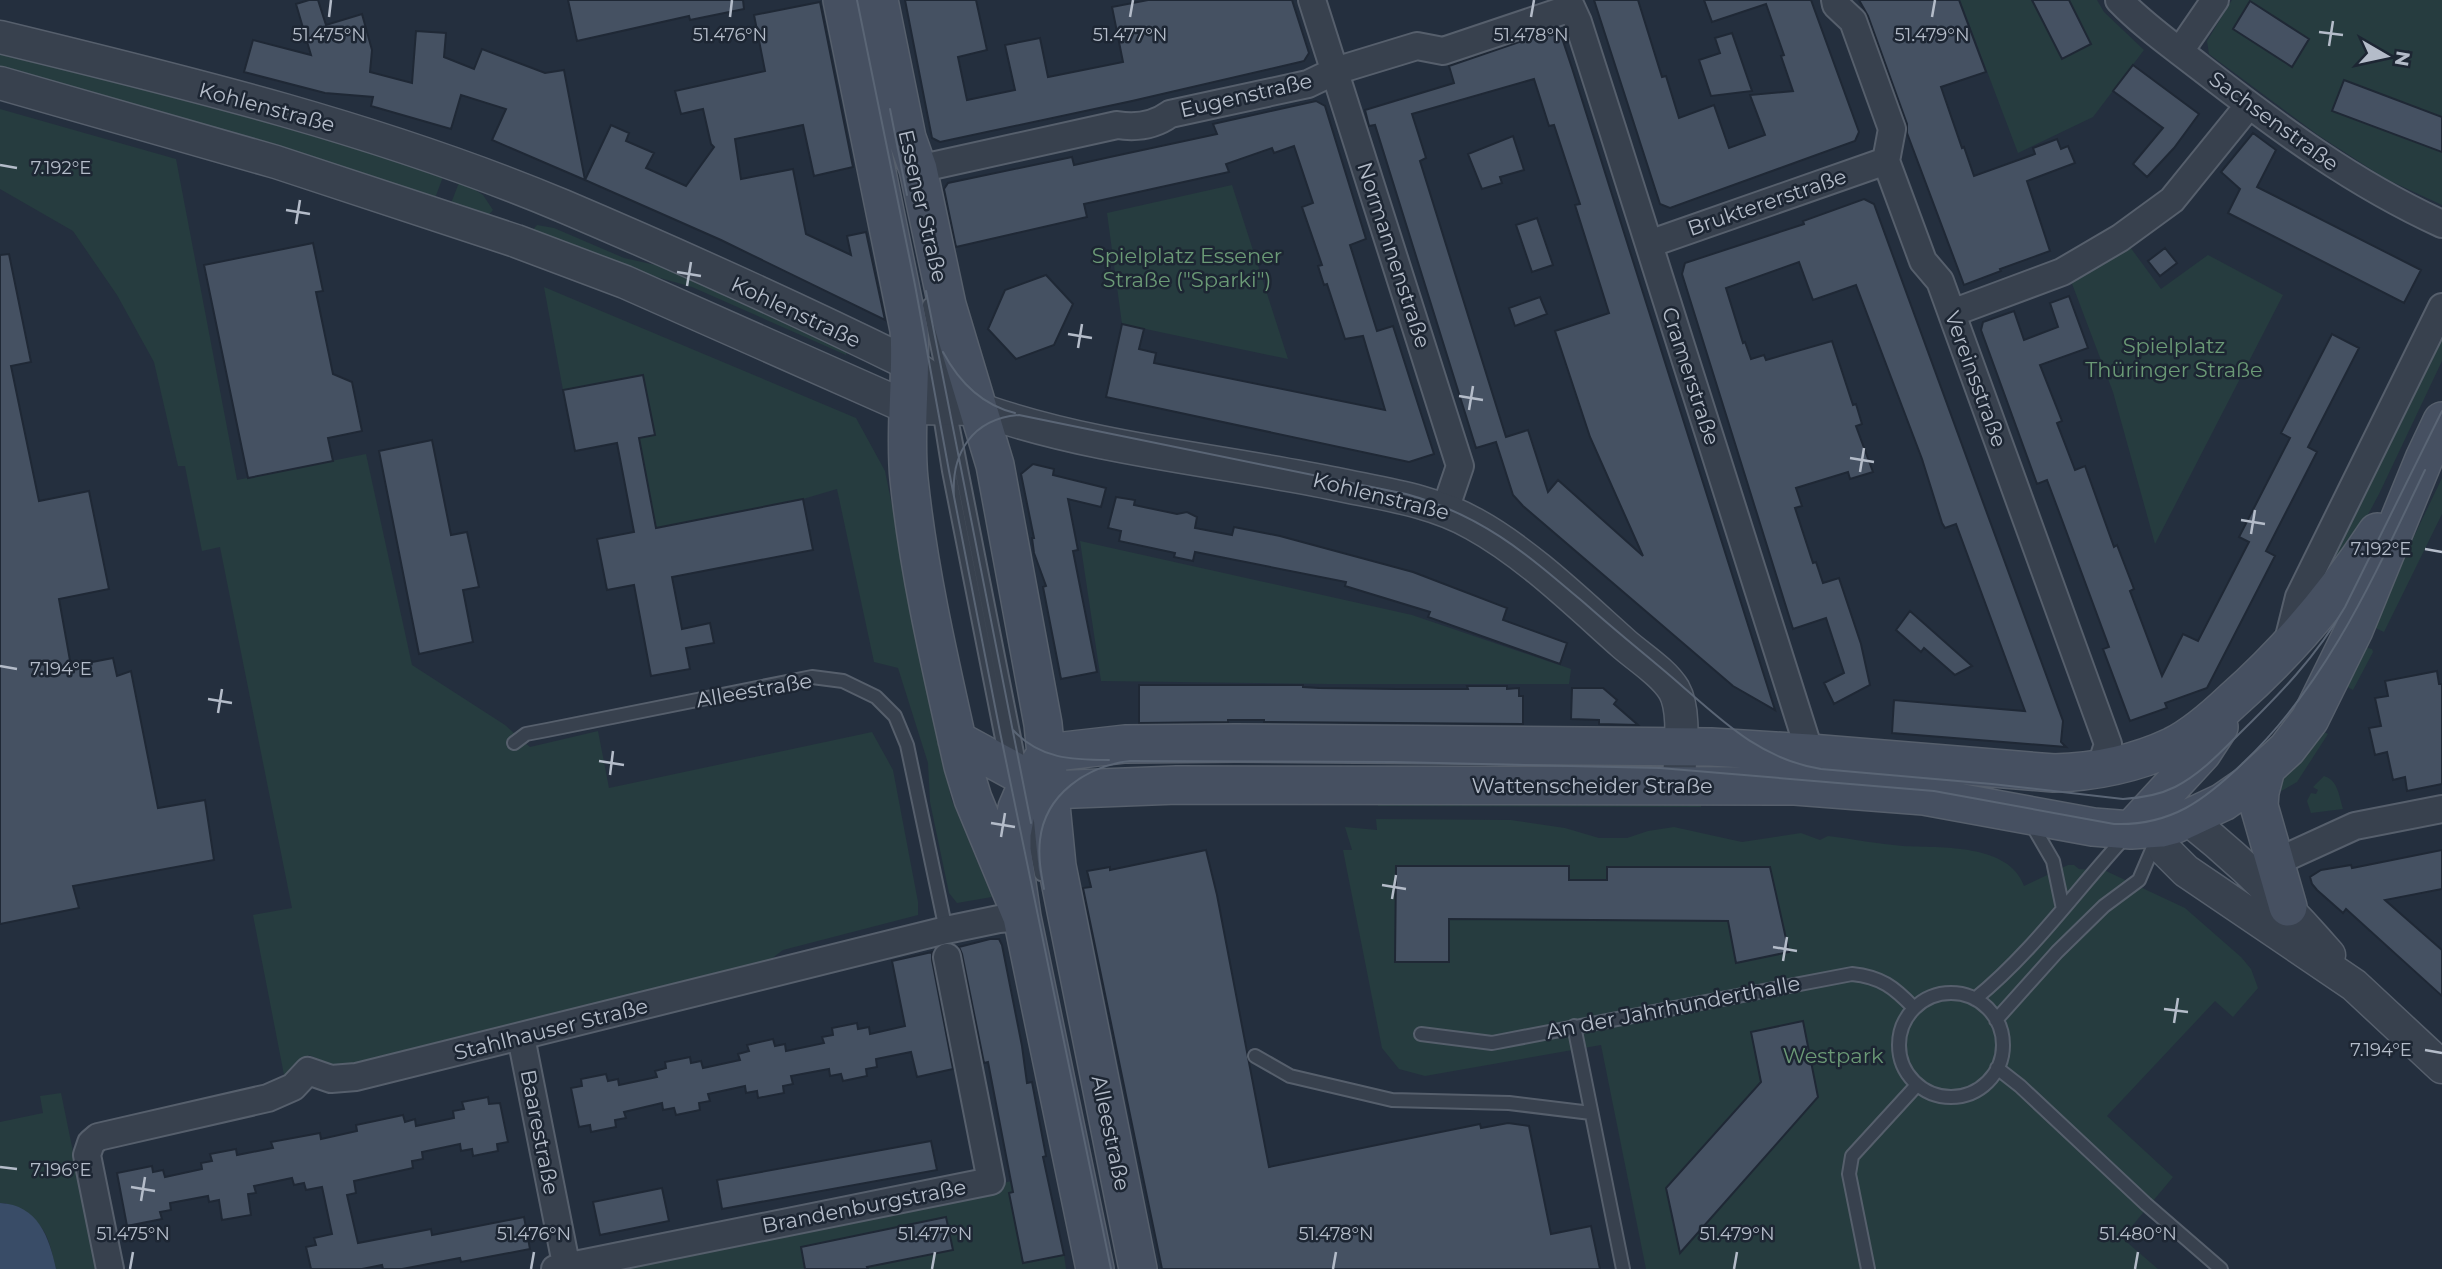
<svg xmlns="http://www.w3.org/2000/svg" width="2442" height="1269" font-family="Montserrat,sans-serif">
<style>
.green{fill:#263c3f}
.water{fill:#394c67}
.building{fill:#455162;stroke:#1f2835;stroke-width:2;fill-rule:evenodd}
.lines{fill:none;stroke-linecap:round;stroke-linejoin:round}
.service-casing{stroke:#565f6c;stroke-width:16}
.minor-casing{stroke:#565f6c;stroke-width:30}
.tertiary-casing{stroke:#565f6c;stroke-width:35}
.secondary-casing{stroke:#565f6c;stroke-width:40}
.service{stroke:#38414e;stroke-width:12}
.minor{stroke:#38414e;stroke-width:26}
.tertiary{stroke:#38414e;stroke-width:32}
.secondary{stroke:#465061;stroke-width:37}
.tram{stroke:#5a6575;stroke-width:2}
.ticks{fill:none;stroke:#b4bcc9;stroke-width:2.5}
.labels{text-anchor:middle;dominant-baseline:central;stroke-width:5;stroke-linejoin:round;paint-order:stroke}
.street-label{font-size:21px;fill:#b4bcc9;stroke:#1d2633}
.park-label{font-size:21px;fill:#6b9a76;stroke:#1d2633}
.ticks-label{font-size:18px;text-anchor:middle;fill:#b4bcc9;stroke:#1d2633;stroke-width:5;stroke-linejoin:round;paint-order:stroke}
</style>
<rect width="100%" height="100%" fill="#242f3e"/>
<path class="green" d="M1960,0H2097L2104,12L2144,50L2093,117L2018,153Z
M2232,0H2442V205L2386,179L2318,135L2209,54L2207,41Z
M0,49L244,112L444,174L434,201L0,71Z
M0,109L176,159L237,480L366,454L412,665L505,725L530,747L598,731L609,788L872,732L893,770L918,902V915L783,950L762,966L345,1068L335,1066L309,1055L303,1065L285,1080L253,915L292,908L220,547L202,551L185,466H178L154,362L117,295L73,231L0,189Z
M460,180L483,195L493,210L486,218L450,206Z
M1232,185L1288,359L1122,324L1107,213Z
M537,225L554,228L624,258L669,268L848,349L846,355L692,287L614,265L531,232Z
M2130,247L2161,289L2208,255L2283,295L2155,544L2113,392L2071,281Z
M544,287L856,418L885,471L951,798L992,897L957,903L949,893L930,802L928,763L898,668L874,662L837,489L803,499L656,528L639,438L655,435L643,375L563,390Z
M2442,332V361L2379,494L2341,565L2306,607L2368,488Z
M2442,478V514L2384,632L2371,626Z
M1080,541L1412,615L1571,669L1569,684H1330L1101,681Z
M2361,646L2372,649L2373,652L2353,690L2342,684Z
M2319,729L2328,734L2297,782L2269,798L2271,789Z
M2324,776C2338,780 2339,796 2343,809L2311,813L2307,801L2311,793L2316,794L2318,790L2313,787Z
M1378,796L1701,798V807L1378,806Z
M1376,819L1511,820L1565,828L1599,838H1627L1648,831L1674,827L1742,842L1801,833L1820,840L1828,836C1853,839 1878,844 1903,846C1940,848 2009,843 2024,886L2068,865H2074L2079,869L2106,871L2185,908L2241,957L2251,969L2258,988L2233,1017L2215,1001L2107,1116L2173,1177L2122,1238L2158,1269H1646L1601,1045L1425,1076L1399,1069L1382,1048L1343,850H1352L1345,827L1377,830Z
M61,1093L97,1269H56C46,1224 44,1225 5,1203H0V1122L43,1113L40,1096Z
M1046,1174L1049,1184L1009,1193L1023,1263L1064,1255L1066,1269H589Z"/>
<path class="water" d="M0,1203C38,1205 49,1237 56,1269H0Z"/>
<path class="building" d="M309,0H318L326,25L362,14L372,50L370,72L412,83L416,31L446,33L444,57L474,69L482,49L545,73L564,70L585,180L492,140L506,109L461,95L451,129L371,106L373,97L325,93L244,72L253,40L311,55L296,4Z
M568,0H743L744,9L690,20L689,16L577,41Z
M905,0H976L987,50L958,57L967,100L1015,90L1005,45L1040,38L1048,77L1123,62L1112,7L1148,0H1292L1309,53L1304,61L1300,62L1132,101L940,142L932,138Z
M1594,0H1638L1662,77L1666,76L1679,118L1714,105L1729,148L1765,135L1750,95L1793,91L1781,56L1784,55L1766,4L1712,22L1704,0H1811L1859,132L1855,141L1670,208L1660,204Z
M1859,0H1959L1986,72L1941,87L1962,148L1964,147L1974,176L2035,154L2033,148L2057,139L2061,149L2068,146L2075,163L2027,181L2050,251L2000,269L2001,271L1964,285L1907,133V124L1868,16Z
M2032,0H2069L2091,44L2062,59Z
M2250,1L2309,39L2292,67L2233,29Z
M820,2L853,167L814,176L803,125L735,139L741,179L793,169L806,234L851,255L847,236L866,232L885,320L721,240L585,180L611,125L629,133L626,141L654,153L646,168L686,186L714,147L711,144L703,109L681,114L675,91L765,71L754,15Z
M1554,30L1561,35L1572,68L1775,710L1733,686L1523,506L1513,495L1496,442L1476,448L1375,125L1369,126L1365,110L1454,83L1449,66ZM1534,79L1549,126L1554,125L1580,204L1575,205L1609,313L1555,331L1590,437L1643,556L1558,480L1548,492L1528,430L1506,437L1420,161L1426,158L1412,114Z
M1732,33L1752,91L1711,96L1699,60L1720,53L1715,38Z
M2133,65L2199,114L2174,148L2147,177L2133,164L2163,128L2113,91Z
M2344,80L2442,117V152L2332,111Z
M1316,101L1325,106L1366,239L1350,245L1377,331L1393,326L1434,454L1409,462L1106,397L1122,324L1144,329L1139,349L1156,353L1154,363L1385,410L1363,336L1345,339L1327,284L1324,285L1318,266L1322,265L1302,207L1313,203L1294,146L1274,153L1272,148L1226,164L1229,172L1084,204L1087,217L956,247L944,189L948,183L1072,157L1074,165L1110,157L1217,134L1213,124Z
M2253,133L2276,150L2257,187L2421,270L2404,303L2228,213L2240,189L2221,172Z
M1513,136L1524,170L1500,177L1502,183L1482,189L1468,154Z
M1864,199L1874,204L2063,721L2061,742L2066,747L1892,733L1894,700L2025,711L1956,524L1945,528L1942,523L1922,459L1856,285L1813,300L1799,262L1726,288L1743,343L1745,342L1751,359L1764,355L1766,360L1832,341L1853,405L1856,404L1862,424L1856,426L1873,472L1850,479L1848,472L1796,488L1802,506L1795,508L1813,563L1816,562L1823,583L1839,578L1861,644L1870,685L1834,704L1824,683L1844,673L1826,618L1793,629L1682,274L1685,263L1804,224L1803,221Z
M1537,218L1553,265L1532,272L1516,225Z
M313,243L323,291L316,292L333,374L352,382L362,431L328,438L333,461L248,478L204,265Z
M2165,248L2177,263L2160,276L2148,261Z
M9,254L31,362L11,366L39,501L89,491L109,589L59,599L71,666L113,658L117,676L131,671L158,808L205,800L214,860L73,886L79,908L0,924V255Z
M1046,275L1073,304L1054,345L1016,359L988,329L1005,290Z
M2069,296L2088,348L2040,365L2062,421L2057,423L2075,470L2085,466L2114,547L2117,545L2134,589L2130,591L2162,676L2183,634L2198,641L2249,542L2239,537L2290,438L2281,433L2332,334L2359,348L2308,447L2317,452L2266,551L2275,556L2207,688L2165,703L2167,708L2130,721L2103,649L2109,647L2062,520L2047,480L2037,484L1981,330L1983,322L2014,311L2024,340L2058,327L2050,303Z
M1540,297L1547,314L1515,326L1509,308Z
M643,375L655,435L639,438L656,528L803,499L813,550L672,577L682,629L710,623L714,643L686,648L690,669L651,676L634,585L607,590L597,539L634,532L617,443L575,451L563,390Z
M432,440L451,535L467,532L479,587L463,590L473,642L419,654L379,451Z
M1033,464L1054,469L1053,475L1106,488L1101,507L1068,499L1078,550L1073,551L1097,672L1061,679L1043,587L1046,586L1034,553L1032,538H1034L1021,474Z
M1116,497L1135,500L1134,505L1177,514L1187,512L1197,517L1195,528L1232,535L1234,527L1280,536L1413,572L1507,608L1503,620L1567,643L1560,664L1428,617L1430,612L1345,586L1346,582L1195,552L1193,561L1174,557L1175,553L1119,541L1121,531L1108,528Z
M1910,611L1972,666L1955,675L1924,648L1921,652L1896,630Z
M2437,671L2439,684H2442V784L2407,791L2405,777L2393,780L2387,752L2375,755L2369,728L2381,726L2375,698L2388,696L2385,681Z
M1139,685H1303V687L1319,688L1397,689H1468L1467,686H1507V689L1519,688V696H1523V724L1264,722V720H1228V722L1139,723Z
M1572,688H1603L1617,700L1614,704L1638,725L1599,724V720L1571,719Z
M1206,850L1217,895L1269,1167L1480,1124L1481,1128L1508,1123L1529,1126L1551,1234L1591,1226L1600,1269H1162L1083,888L1091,887L1087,871L1110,867V870Z
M2442,850V889L2385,900L2442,950V996L2346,909L2343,913L2317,890L2312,884L2310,877L2321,870L2351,865L2352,868Z
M1396,866H1569V880H1607V867H1770L1789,952L1736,963L1728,921L1449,919V962H1395Z
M990,939H999L1002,945L1022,1046L1027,1083L1032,1082L1046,1156L1043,1157L1064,1255L1023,1263L1009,1193L1013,1192L988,1062L984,1063L962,954L959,947Z
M932,952V960L953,1069L917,1077L911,1052L876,1059L877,1067L866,1069L867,1076L843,1081L841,1074L830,1076L829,1069L791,1076L793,1084L783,1086L784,1093L758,1098L757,1091L746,1093L745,1086L708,1094L710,1101L699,1103L700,1110L676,1115L674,1108L663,1110L662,1103L624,1112L626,1118L615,1120L616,1127L591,1132L590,1125L579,1127L571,1088L582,1086L581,1079L606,1074L608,1081L618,1079L619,1085L657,1077L655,1071L666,1068L665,1062L690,1057L691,1063L701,1061L703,1068L740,1060L738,1054L749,1051L747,1045L773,1039L775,1046L785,1044L786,1051L824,1043L822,1037L833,1035L832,1028L857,1023L858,1029L869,1027L870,1034L905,1026L892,961Z
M1803,1021L1818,1097L1680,1253L1666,1188L1761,1082L1751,1032Z
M488,1097L489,1104L500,1103L508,1142L497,1144L498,1151L473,1156L472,1149L461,1151L460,1144L422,1152L423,1159L412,1161L413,1168L354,1181L356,1193L347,1195L358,1243L431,1229L432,1235L524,1217L530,1249L461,1262L460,1258L402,1269H383L382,1265L362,1269H311L306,1247L316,1245L314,1238L332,1234L322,1187L306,1190L304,1183L294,1185L292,1178L254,1186L256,1193L248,1194L251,1215L222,1220L219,1200L209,1202L208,1196L170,1203L171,1210L160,1212L162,1219L127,1226L117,1173L152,1166L153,1172L163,1170L165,1177L202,1169L201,1163L212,1161L210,1154L236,1149L237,1155L273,1148L271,1142L320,1133L321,1139L357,1131L356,1125L403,1115L405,1122L415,1119L416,1126L454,1118L453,1111L464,1109L462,1102Z
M931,1141L937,1170L722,1209L717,1180Z
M662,1188L669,1221L600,1235L593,1202Z
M946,1217L953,1250L867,1267L868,1269H805L801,1247Z"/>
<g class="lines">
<g class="service-casing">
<path id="service" d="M929,305L945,383
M949,408L1020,768
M939,409L949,471L1006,759
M514,743L526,734L547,730L812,677L843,681L876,697L895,716L907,745L946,930
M1029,813L1041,874
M2031,823L2053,861L2063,909
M1899 1045a52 52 0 1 1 104 0a52 52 0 1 1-104 0Z
M1975,999C2033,952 2076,890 2126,836
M1996,1020L2057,952L2104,906L2139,880L2157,838
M1574,1026L1623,1269
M1421,1034L1492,1043L1852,974C1881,977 1894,987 1914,1008
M1255,1056L1290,1076L1392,1100L1509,1103L1591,1113
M1997,1068L2020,1086L2146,1204L2221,1269
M1868,1269L1849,1174L1852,1156L1917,1085"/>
</g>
<g class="minor-casing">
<path id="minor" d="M1312,0L1460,466L1445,510
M1568,0L1578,22L1613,131L1810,753
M1835,0L1836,5L1853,21L1892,129L1886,161L1923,261L1940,281L2108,744L2100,769
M2119,0C2144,26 2173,46 2201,68C2277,127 2354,184 2442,224
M2180,51L2215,0
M918,169L1117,125C1136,128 1155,125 1170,114L1308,84L1335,71L1417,46L1443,51L1571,8
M1649,244L1886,161
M1952,313L2062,272L2120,238L2172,200L2249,105
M2287,645L2299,597L2442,307
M2276,862L2355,826L2442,809
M521,1037L567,1269
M110,1269L87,1155L91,1143L98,1137L268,1098L293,1087L308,1071L331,1079L356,1077L946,930L999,919L1022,917
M555,1269L991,1181L947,957"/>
</g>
<g class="tertiary-casing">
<path id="tertiary" d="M0,37C190,83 382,130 563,206C678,255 793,307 905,362C933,376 957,402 987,412C1099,450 1220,460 1336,484C1383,494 1432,500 1474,524C1527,553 1579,604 1624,644C1640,658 1663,672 1674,690C1687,713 1679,758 1679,785
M0,83L276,162L516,241L625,282L909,408L979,409
M2188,819C2240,860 2286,905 2329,955
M2161,828L2165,850L2186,871L2354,985L2442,1067"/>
</g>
<g class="secondary-casing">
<path id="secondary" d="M842,0L909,330C912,380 904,430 909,479C919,576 942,672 963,766L973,799L1022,917
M879,0L907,138L918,169L947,305L995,465L1043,724L1057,866L1138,1269
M957,740L1049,790L1177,785L1795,786L1924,796L2093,827L2131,830L2161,828L2176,824L2223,802L2249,784L2287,749L2310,719L2354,630L2424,459L2442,421
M1046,753L1125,744L1236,743L1711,747L1810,753L2054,773C2094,772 2137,763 2173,746C2195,735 2214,718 2232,701C2290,650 2335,596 2377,532
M1042,760L1029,780L1017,808L1012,834V850L1022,917L1095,1269
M2266,769L2260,792L2259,806L2288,907
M2131,830L2202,753L2219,727"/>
</g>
<use href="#service" class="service"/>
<use href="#minor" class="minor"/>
<use href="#tertiary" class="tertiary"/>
<use href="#secondary" class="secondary"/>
<path class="tram" d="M857,0L915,285L949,471L1000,732L1111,1269
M890,109L907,195
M926,291L1031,823
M943,352C959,382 982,405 1015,413
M954,497C951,453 972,419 1019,415L1406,494C1485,516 1529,556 1589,607C1617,632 1646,655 1674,679C1720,719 1759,759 1821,769L1992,784L2123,799C2141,798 2159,795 2175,787C2199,775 2219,754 2238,735C2279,695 2316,657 2345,607L2442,411
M1013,730C1040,759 1072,760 1109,760
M1044,889C1041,873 1038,857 1040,840C1045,794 1087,766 1130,761L1394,762L1660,768L1934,791L2114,824C2171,826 2205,800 2244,762C2329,681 2375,574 2425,470"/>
</g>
<path class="ticks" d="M329,17L331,0M730,17L732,0M1130,17L1133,0M1531,17L1534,0M1932,17L1935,0M2319,32L2343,35M2329,46L2333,21M0,165L17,168M286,210L310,214M296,224L300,200M677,272L701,276M687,286L691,262M1068,334L1092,338M1078,348L1082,324M1459,396L1483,400M1469,410L1473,386M1850,458L1874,462M1860,472L1864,448M2241,520L2265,524M2251,534L2255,510M2425,549L2442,552M0,666L17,669M208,699L232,703M218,713L222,689M599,761L624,765M610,775L613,751M991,823L1015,827M1001,837L1005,813M1382,885L1406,889M1392,899L1396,875M1773,947L1797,951M1783,961L1787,937M2164,1009L2188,1012M2174,1023L2178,998M2425,1050L2442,1053M0,1167L17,1169M131,1187L155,1191M141,1201L145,1177M130,1269L133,1252M531,1269L534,1252M932,1269L935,1252M1333,1269L1336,1252M1734,1269L1737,1252M2135,1269L2138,1252"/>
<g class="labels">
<g class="street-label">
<text transform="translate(1246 95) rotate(-13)">Eugenstraße</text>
<text transform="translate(267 107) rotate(15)">Kohlenstraße</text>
<text transform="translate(2274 121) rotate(36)">Sachsenstraße</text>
<text transform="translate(1767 202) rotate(-19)">Bruktererstraße</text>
<text transform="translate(923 206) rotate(77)">Essener Straße</text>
<text transform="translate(1394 255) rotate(72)">Normannenstraße</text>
<text transform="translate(796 312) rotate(25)">Kohlenstraße</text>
<text transform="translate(1691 376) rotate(72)">Cramerstraße</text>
<text transform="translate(1976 379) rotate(70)">Vereinsstraße</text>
<text transform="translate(1381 496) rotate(14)">Kohlenstraße</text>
<text transform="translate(754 690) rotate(-10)">Alleestraße</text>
<text x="1592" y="785">Wattenscheider Straße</text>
<text transform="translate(1673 1007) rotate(-11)">An der Jahrhunderthalle</text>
<text transform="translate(551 1029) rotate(-14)">Stahlhauser Straße</text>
<text transform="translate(540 1132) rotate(79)">Baarestraße</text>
<text transform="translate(1111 1133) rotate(78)">Alleestraße</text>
<text transform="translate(864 1206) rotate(-11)">Brandenburgstraße</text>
</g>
<g class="park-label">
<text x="1187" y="255">Spielplatz Essener<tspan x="1187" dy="24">Straße ("Sparki")</tspan></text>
<text x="2174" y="345">Spielplatz<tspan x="2174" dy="24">Thüringer Straße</tspan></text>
<text x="1833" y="1055">Westpark</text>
</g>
</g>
<g class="ticks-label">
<text x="329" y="41">51.475°N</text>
<text x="730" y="41">51.476°N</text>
<text x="1130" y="41">51.477°N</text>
<text x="1531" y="41">51.478°N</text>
<text x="1932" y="41">51.479°N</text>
<text x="61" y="174">7.192°E</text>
<text x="2381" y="555">7.192°E</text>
<text x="61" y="675">7.194°E</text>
<text x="2381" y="1056">7.194°E</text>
<text x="61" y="1176">7.196°E</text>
<text x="133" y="1240">51.475°N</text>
<text x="534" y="1240">51.476°N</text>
<text x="935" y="1240">51.477°N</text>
<text x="1336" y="1240">51.478°N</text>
<text x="1737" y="1240">51.479°N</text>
<text x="2138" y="1240">51.480°N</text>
</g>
<g transform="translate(2386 56) rotate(99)" stroke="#1d2633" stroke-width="5" paint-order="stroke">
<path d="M0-5L12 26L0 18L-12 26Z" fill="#b4bcc9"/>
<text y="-10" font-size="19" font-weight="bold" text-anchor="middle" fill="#b4bcc9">N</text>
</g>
</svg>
